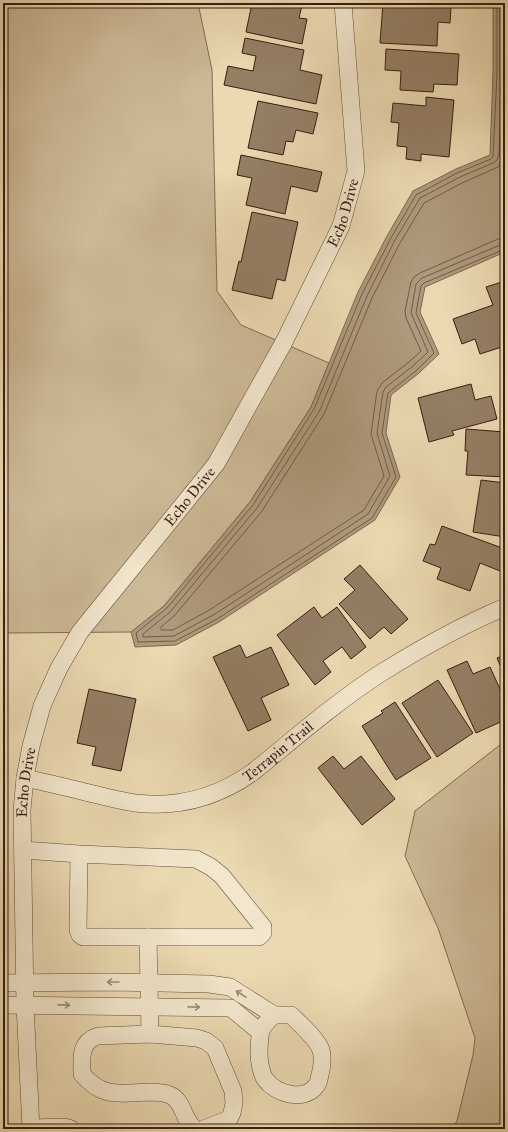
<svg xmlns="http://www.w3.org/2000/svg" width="508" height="1132" font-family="'IM FELL Great Primer',serif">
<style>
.green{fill:#ccb996;stroke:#816b54}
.water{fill:#ad997b;stroke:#7d6751}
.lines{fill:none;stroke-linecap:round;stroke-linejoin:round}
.shore{stroke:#725b46;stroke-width:1}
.building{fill:#947f65;stroke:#361d12}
.minor-casing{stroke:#634c3a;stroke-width:18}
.minor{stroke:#f2e6cc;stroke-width:17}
.oneway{stroke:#9d8c78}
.labels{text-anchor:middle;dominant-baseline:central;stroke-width:3;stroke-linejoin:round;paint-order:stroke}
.street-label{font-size:15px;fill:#361d12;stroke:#f2e6cc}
</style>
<rect width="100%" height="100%" fill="#ebd9b1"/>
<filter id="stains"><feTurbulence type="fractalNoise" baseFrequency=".005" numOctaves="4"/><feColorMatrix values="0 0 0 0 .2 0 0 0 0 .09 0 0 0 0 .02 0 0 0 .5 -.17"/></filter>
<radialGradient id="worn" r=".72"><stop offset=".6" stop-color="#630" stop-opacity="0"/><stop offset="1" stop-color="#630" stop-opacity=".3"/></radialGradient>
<path class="green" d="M3,3H198L212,70L217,291L241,325L329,363L311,407L250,502L164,606L131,632L3,633Z
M505,741V1129H452L457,1121L473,1055L475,1038L438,928L405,856L415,811Z"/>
<path class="water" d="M493,3H505V252L425,287L420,312L439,354L419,373L391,395L386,433L400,477L375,520L219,622L176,645L135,647L131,632L164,606L250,502L311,407L358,292L387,236L413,191L456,169L490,155L493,72Z"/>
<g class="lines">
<path class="shore" d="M497,3V73L493,157L491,159L457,173L416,195L391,238L362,294L314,409L253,505L167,608L136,633L138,642L175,641L217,619L372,518L396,477L382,433L388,393L417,370L434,353L416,313L421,286L424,283L505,249
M502,3V73L499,155L497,160L493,163L460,177L420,198L395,240L367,296L319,412L257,508L170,612L143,634V637L174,636L215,614L368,514L390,476L377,433L383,392L386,387L413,366L428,352L411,313L416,284L422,278L500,245L505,244
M505,144L504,159L498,167L462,183L424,203L400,243L372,298L324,414L262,511L175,615L161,627V630H173L211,609L364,510L384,476L371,434L377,391L382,383L409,362L421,351L406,318L405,311L411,282L414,277L420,273L498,239L505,238"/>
</g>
<path class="building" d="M252,3H296L302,5L299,18L307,19L302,44L246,32Z
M383,3L451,7L450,23L438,22L437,46L380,43Z
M245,38L304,50L300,70L322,75L316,104L224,85L228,66L253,71L256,56L242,53Z
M386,49L459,54L457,85L434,84L433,92L400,90L401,71L385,70Z
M426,97L454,100L449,157L421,154V161L406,159L407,147L397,146L399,123L391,122L393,103L426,106Z
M258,101L318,113L313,134L296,130L293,142L286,141L283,155L248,148Z
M241,155L322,172L317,192L291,186L285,214L246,205L252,178L237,175Z
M252,212L298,222L285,281L277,279L272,299L232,290L239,261L241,262Z
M505,281V346L480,354L475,339L462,344L453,319L493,305L486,287Z
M471,384L475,400L491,396L497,419L452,431L454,435L429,442L418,398Z
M466,429L505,432V477L466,475L468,451H465Z
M481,480L505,483V537L473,532Z
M442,526L505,549V573L480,563L470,591L437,579L441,568L423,561L430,544L435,545Z
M360,565L408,619L391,634L384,627L370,639L339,604L355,590L344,579Z
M314,607L322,618L337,607L366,647L351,659L342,647L323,661L331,672L315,685L277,635Z
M240,645L246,658L271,647L289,685L261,698L271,720L248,731L213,657Z
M505,655V677L497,658Z
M467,661L473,674L490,667L505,700V720L476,733L447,670Z
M438,680L473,733L437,757L402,703Z
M89,689L136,699L121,771L92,765L96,747L77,743Z
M395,702L431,758L396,780L362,726L383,713L381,711Z
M333,756L344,769L361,756L395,799L362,825L318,768Z"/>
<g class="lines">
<g class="minor-casing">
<g id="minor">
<path id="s1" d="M25,778C48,783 70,788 93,794C107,797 121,801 135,803C178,808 218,797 253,772C295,738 336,702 381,673C421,648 462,625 505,607"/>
<path d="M23,850L79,854L196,859L211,867L222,876L263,927V933L259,937H83L80,935L78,930L79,854"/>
<path d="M148,937L150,1034"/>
<path d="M3,983L112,982L209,984L230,987L274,1015"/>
<path d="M3,1005L231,1008L260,1032"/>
<path d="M274,1015H291C300,1024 317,1039 321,1050C323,1057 322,1067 320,1075C319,1078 319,1083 316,1086C304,1102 276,1094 265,1079C261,1073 259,1060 259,1053C260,1033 258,1029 274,1015Z"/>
<path d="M31,1128L64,1127L71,1129"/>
<path id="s2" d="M31,1129L25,1004L22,810L25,778L31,746L42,706L59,668L80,632L216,464L284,342L341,226L356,171L343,3"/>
<path d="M195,1129C183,1121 184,1101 170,1095C163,1092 157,1092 149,1092C120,1093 103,1099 82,1074C82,1058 79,1042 98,1036L150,1034L197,1038L206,1041L215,1048L233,1091L234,1103L232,1113L229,1119L204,1129"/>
</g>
</g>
<use href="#minor" class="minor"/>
</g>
<defs><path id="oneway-shaft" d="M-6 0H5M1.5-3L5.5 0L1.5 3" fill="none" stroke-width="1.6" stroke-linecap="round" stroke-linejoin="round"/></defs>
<g class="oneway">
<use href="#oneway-shaft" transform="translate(113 982) rotate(-180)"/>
<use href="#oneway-shaft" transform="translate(241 994) rotate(-147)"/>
<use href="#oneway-shaft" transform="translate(64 1005) rotate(1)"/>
<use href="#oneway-shaft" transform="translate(194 1007) rotate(1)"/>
</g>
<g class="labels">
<g class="street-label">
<text stroke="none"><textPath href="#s2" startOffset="1007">Echo Drive</textPath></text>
<text stroke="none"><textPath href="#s2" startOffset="683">Echo Drive</textPath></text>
<text stroke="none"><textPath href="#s1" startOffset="270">Terrapin Trail</textPath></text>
<text stroke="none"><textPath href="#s2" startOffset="347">Echo Drive</textPath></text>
</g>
</g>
<rect width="508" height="1132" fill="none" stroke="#ebd9b1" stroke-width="16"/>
<rect x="4" y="4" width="500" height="1124" fill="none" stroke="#361d12" stroke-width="2"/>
<rect x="8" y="8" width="492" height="1116" fill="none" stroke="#361d12"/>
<rect width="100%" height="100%" filter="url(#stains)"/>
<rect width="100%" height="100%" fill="url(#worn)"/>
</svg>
